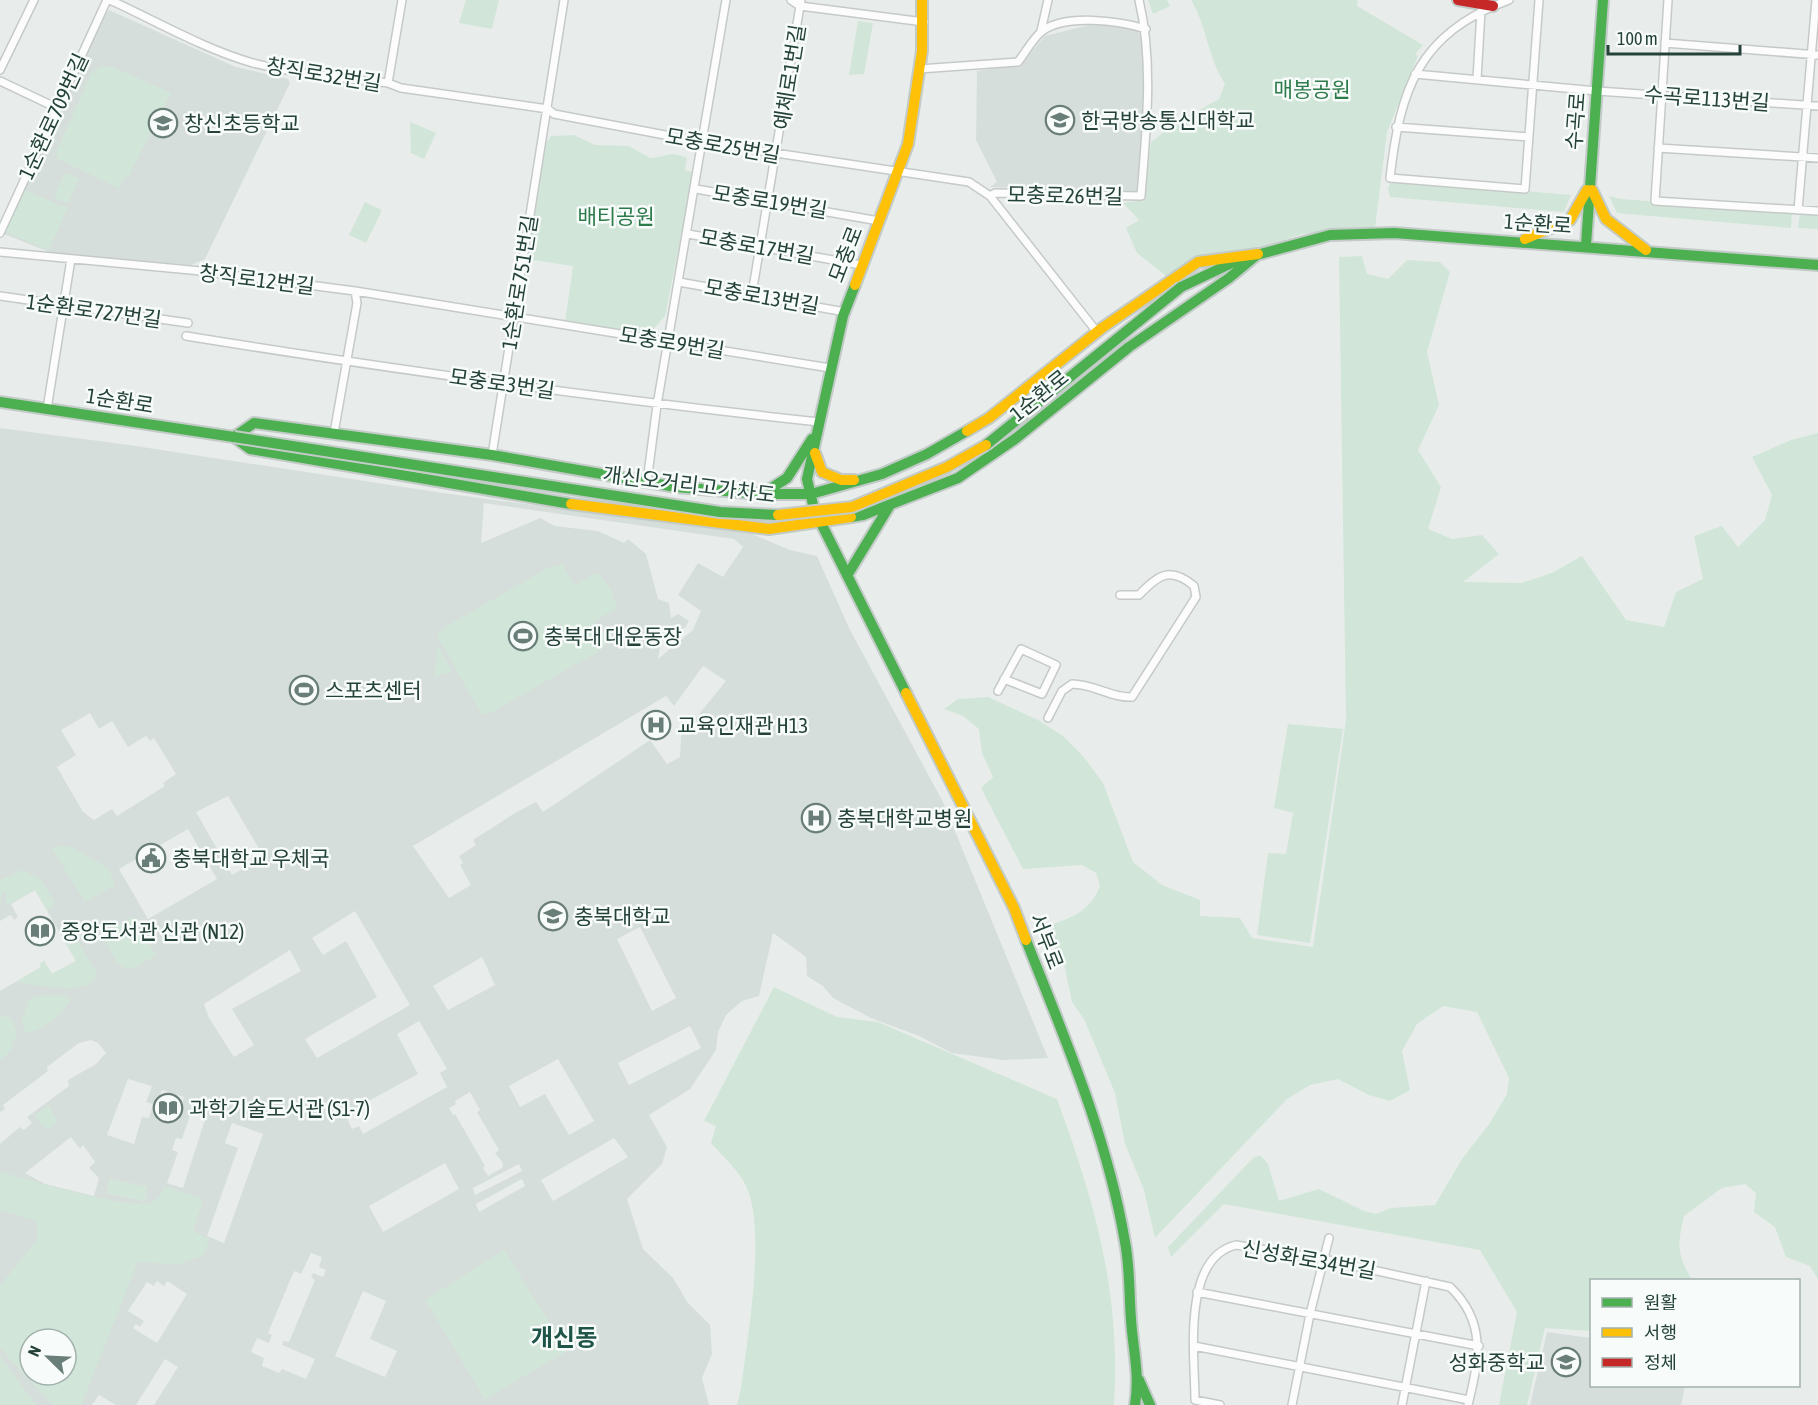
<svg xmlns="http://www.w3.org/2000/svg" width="1818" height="1405" font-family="'Asap Condensed','Noto Sans KR',sans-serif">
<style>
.built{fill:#d6dedb;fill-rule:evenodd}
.green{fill:#d1e6d8;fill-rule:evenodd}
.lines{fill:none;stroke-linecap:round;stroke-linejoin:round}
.street-casing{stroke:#c5cac8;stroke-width:10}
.fast-casing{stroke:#c3cbc8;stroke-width:14}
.slow-casing{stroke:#c3cbc8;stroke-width:14}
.jam-casing{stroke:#c3cbc8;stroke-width:14}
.street{stroke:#fcfcfc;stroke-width:7}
.fast{stroke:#4caf50;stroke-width:10}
.slow{stroke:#ffc107;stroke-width:10}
.jam{stroke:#c62828;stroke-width:10}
.fast-bridge-casing{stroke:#c3cbc8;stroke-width:14;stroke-linecap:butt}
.slow-bridge-casing{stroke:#c3cbc8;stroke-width:14;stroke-linecap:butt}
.fast-bridge{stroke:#4caf50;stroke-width:10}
.slow-bridge{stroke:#ffc107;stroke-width:10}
.labels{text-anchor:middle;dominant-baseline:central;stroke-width:5;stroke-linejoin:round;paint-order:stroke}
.street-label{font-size:21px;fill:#24423a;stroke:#f7fbf9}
.park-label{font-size:21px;fill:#2d7a4b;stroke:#f7fbf9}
.poi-label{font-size:21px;fill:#24423a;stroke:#f7fbf9;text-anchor:start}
.quarter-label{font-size:24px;font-weight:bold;fill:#1f5548;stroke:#f7fbf9}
</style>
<rect width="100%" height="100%" fill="#e8edeb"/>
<path class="built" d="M109,10L236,67L288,79L290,83L205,259L191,265L54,254L4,234L103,17Z
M1101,22L1135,30L1142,36L1144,101L1140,187L1135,192L990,187L997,182L976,140L977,71L1020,65L1045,36Z
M0,428L129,445L443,493L752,534L790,550L817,556L849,628L943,802L1048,1058L1003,1060L952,1053L919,1036L871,1018L833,998L823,986L807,976L806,957L773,933L759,996L742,1001L726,1015L718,1032L716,1050L690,1089L649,1115L667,1147L662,1164L627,1199L643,1249L673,1278L688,1303L710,1325L712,1354L702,1378L709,1405H154L178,1367L165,1359L136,1405H116L99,1395L92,1405H0V1144L20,1127L24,1130L32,1123L27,1117L69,1086L68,1080L96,1064L106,1053L98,1043L91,1040L79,1043L47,1067L48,1071L3,1105L5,1109L0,1112V991L41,967L40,964L44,961L52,974L76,961L35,890L11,904L18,917L14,920L11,915L0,921ZM484,503L734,539L743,547L723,577L698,563L678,595L701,611L693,630L658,659L663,630L685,628L689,621L678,614L671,618L669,603L658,599L646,554L628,539L624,543L598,531L555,526L540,518L481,543ZM703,666L726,681L681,736L680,757L667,764L650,740L543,812L536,802L515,813L473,840L476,845L459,856L463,863L460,865L471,885L449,898L413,846L666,696L674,706ZM90,713L99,729L112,721L128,747L146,736L150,741L154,738L176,774L163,783L165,786L117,816L112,809L94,820L83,812L57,767L76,755L61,730ZM228,796L264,857L232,875L196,812ZM188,829L217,879L148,919L119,869ZM355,911L410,1005L317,1058L305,1039L377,997L346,941L323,955L312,938ZM640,927L676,998L652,1011L617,939ZM290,950L301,971L232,1009L254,1045L234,1057L209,1018L204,1004ZM482,957L495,985L448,1010L433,986ZM419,1021L447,1069L440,1073L447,1087L363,1134L359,1126L352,1129L345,1114L418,1074L397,1034ZM690,1026L701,1048L629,1085L618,1063ZM558,1059L594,1121L569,1135L545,1094L520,1107L509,1086ZM128,1079L152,1086L146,1102L153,1104L149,1118L142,1117L134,1144L107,1135ZM162,1090L184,1097L176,1120L153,1113ZM470,1092L480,1110L477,1112L499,1150L495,1153L503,1163L502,1168L488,1176L483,1168L485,1166L455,1114L453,1115L449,1108L456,1104L455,1101ZM195,1100L210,1104L183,1188L167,1183L178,1152L172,1150L176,1138L182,1139ZM232,1123L263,1134L224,1243L207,1236L238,1148L225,1143ZM71,1137L80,1149L83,1145L95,1162L89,1168L99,1178L94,1196L45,1184L25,1173ZM614,1138L628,1157L553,1201L541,1180ZM445,1163L459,1189L383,1232L369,1206ZM519,1164L522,1171L475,1195L473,1188ZM110,1179L147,1187L144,1201L107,1193ZM522,1179L525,1186L479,1212L476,1204ZM311,1253L322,1257L319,1267L326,1270L323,1277L313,1273L311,1277L315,1280L289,1342L283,1341L282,1345L315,1359L306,1379L282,1369L279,1373L262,1366L264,1358L251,1352L257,1338L269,1343L272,1335L268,1333L294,1271L301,1274ZM157,1281L164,1286L167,1281L187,1294L157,1343L133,1328L136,1324L140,1327L144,1321L128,1311L147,1282L154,1286ZM363,1291L386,1301L370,1339L397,1351L385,1377L335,1356ZM30,1339H66V1375H30Z
M1547,1332L1591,1338L1592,1386H1685L1681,1405H1530Z"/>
<path class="green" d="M466,0H499L492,29L459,23Z
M1148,0H1167L1170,6L1153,14Z
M1191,0H1358L1357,6L1423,45L1415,54L1418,56L1387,132L1375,228L1302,234L1205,266L1175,283L1137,253L1126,228L1139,220L1123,203L1143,200L1151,142L1173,125L1219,99L1225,84C1208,58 1207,27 1191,0Z
M858,21L873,23L864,74L849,75Z
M101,66L113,67L171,93L128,177H125L119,188L58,159L56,153L92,72Z
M410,122L436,133L424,159L411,153Z
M574,135L595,145L629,146L650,158C667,157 668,150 687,158L685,170L694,172L665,316L650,333L565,322L573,266L526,259L546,143L551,136Z
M65,173L79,179L68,203L54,197Z
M1392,180L1571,195L1564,212L1390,197L1388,188Z
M24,190L67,208L49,250L6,232Z
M1609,196L1621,199L1792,212L1791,228L1627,214L1617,213Z
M365,202L382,210L366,243L349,235Z
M1800,213L1818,214V229L1798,228Z
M1362,256L1367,274L1388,279L1407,260L1440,262L1450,272L1427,352L1439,405L1418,450L1441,487L1428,529L1452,539L1482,535L1499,554L1463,582L1522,583L1552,573L1582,556L1626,620L1664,627L1676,592L1703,579L1694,536L1722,526L1738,547L1765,520L1772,495L1752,457L1791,440L1818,433V1279L1810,1266L1786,1257L1775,1227L1754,1212L1756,1193L1745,1184L1722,1188L1684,1216C1677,1246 1677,1254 1692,1280H1592L1591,1331L1545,1328L1527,1405H1499L1517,1312L1480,1250L1224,1204L1171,1257L1168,1247L1254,1157L1261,1156L1268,1164L1279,1201L1319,1189L1364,1211L1376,1214L1391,1208L1435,1205L1462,1159L1490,1123L1507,1094L1509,1078L1477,1012L1443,1006L1417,1024L1402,1051L1410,1090L1390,1101L1369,1095L1338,1079L1310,1085L1287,1099L1155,1238L1144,1190L1125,1144L1115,1093L1084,1019L1072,1002L1064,964L1048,936L1053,924C1075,917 1091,909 1100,886L1096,873L1082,865L1023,869L981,788L993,777L982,753L979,729L963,716L944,709L958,699L988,697L1038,720L1063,736L1083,756L1103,783L1133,862L1162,885L1200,900V916L1240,918L1252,938L1313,947L1346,720L1339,257Z
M562,564L574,585L598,573L610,588L617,608L595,621L608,642L597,652L492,712L482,715L437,636L447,626L548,568Z
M438,647L452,671L434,677Z
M1288,724L1343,729L1310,943L1257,935L1268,853L1286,854L1293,813L1274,808Z
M54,846L71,847L108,868L115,885L85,902L53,850Z
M22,870L40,879L55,902L54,906L47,910L35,890L7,905L5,893L2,892L0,905V880Z
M132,917L156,955L136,967L124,968L116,961L103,935Z
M75,937L96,972C98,999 33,984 16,982L41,967L40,964L44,961L52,974L76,961L65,942Z
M774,987L837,1017L878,1022L1057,1099C1095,1202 1121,1293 1114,1405H737L741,1389C747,1340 767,1229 746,1186C739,1171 722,1155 711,1143L716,1126L704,1121Z
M57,995L71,998C65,1012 41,1032 26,1033L22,1021L29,1000L36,996Z
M0,1016L11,1018L17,1033L10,1051L0,1060Z
M49,1105L57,1121L50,1129L41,1125L35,1115Z
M0,1172C31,1180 124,1209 150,1203C159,1201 162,1193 164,1186L203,1199L193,1231L209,1239L204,1255L177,1265L138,1261L81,1405H53L0,1348V1286L37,1240V1221L0,1210ZM30,1339H66V1375H30Z
M110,1179L147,1187L144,1201L107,1193Z
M504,1250L567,1351L485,1399L425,1300Z
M0,1357L36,1405H0Z"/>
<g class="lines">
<g class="street-casing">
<path id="street" d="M110,0C156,21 204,49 253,63C297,74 343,78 388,83L401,88L548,109L554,114L702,142L969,182L990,196L995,193L1141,196C1146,132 1154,63 1139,0
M791,0L800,6L924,22
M1509,0C1418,33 1400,90 1390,178L1525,189L1539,0
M1668,0L1655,201L1818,211
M1041,31L1048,0
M1665,43L1818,55
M919,69L1018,62C1025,53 1032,40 1041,32C1064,13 1120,21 1146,29
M0,70L34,0
M1415,74L1597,91L1818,106
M1477,79L1481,11
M0,81L57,108
M388,83L402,0
M1396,127L1528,137
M1658,148L1818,158
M696,189L879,221
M990,196L1097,332
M1798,210L1816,0
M0,233L107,0
M688,234L861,265
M0,252L201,271L355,291L830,368
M679,282L845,312
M752,294L801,0
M0,296L188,323
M186,336C396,370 607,399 819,422
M47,409L71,259
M334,433L357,303L355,291
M492,455L564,0
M647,482L657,405L726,0
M998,691L1021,649L1056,665L1042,694L1004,679
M1048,718L1062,691L1072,684C1094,684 1111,698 1132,697L1196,597L1194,586C1170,566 1158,575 1139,595H1120
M1197,1292L1479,1346
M1194,1346L1469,1400
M1220,1405L1195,1400C1195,1358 1181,1258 1236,1245L1323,1259L1450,1287C1487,1322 1479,1360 1468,1405
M1292,1405L1310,1314L1329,1238
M1402,1405L1426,1281"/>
</g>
<g class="fast-casing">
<path id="fast" d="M1586,245L1603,0
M1253,256L1330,235L1394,233L1818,265
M855,285L843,316L807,479L814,509L906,693
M1181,287L1238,260
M0,402L234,437L250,449L571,504
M234,437L254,423L492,455L676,487L762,494H811L882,474L927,454L967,431
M764,493L787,478L812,439
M851,517L863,515L958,478L1015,439L1129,347L1229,278L1258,254
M848,574L890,505
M1026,940C1065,1039 1107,1136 1125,1242C1130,1267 1129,1294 1131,1319C1133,1351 1140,1373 1135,1405
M1139,1380L1150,1405"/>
</g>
<g class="slow-casing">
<path id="slow" d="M1592,190L1606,219L1646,250
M1525,239L1570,220L1587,190
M855,285L908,144L922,51V0
M967,431L989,418L1102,328L1198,262L1258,254
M815,453L822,472L841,480H854
M571,504L769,529L851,517
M906,693L1014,908L1026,940"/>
</g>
<g class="jam-casing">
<path id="jam" d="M1458,0L1493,6"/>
</g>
<use href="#street" class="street"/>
<use href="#fast" class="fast"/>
<use href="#slow" class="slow"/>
<use href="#jam" class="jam"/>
<g class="fast-bridge-casing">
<path id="fast-bridge" d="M234,437L720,512L778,515
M986,445L1181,287"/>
</g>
<g class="slow-bridge-casing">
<path id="slow-bridge" d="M778,515L852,507L947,467L986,445"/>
</g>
<use href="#fast-bridge" class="fast-bridge"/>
<use href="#slow-bridge" class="slow-bridge"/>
</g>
<defs>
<g id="university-ring" transform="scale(1.5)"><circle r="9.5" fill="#f7fbf9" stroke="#697e78" stroke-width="1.5"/><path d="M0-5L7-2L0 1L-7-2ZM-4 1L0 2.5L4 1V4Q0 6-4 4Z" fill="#697e78"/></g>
<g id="school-ring" transform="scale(1.5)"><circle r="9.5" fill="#f7fbf9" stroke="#697e78" stroke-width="1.5"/><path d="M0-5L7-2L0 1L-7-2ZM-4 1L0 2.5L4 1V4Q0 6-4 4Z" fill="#697e78"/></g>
<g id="stadium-ring" transform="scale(1.5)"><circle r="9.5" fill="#f7fbf9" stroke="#697e78" stroke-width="1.5"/><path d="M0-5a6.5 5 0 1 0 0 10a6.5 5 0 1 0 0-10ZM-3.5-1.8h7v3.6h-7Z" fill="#697e78"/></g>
<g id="hospital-ring" transform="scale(1.5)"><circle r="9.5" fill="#f7fbf9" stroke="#697e78" stroke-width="1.5"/><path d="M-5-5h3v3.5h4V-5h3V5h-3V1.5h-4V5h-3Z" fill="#697e78"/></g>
<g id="civic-ring" transform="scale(1.5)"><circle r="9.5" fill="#f7fbf9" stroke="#697e78" stroke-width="1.5"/><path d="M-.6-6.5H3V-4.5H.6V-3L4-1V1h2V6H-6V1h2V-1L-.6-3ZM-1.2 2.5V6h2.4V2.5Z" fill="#697e78"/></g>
<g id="library-ring" transform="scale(1.5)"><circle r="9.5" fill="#f7fbf9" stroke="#697e78" stroke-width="1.5"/><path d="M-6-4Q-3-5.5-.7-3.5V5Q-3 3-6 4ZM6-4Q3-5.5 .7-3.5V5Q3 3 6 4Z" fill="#697e78"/></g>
</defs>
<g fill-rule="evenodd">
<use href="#university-ring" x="1060" y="120"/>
<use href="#school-ring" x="163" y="123"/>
<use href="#stadium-ring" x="523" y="636"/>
<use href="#stadium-ring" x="304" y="690"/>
<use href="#hospital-ring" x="656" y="725"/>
<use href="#hospital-ring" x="816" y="818"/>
<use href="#civic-ring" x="151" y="858"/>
<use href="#university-ring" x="553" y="916"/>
<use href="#library-ring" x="40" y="931"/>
<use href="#library-ring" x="168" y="1108"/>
<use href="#school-ring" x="1566" y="1362"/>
</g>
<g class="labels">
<g class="street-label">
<text transform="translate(324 74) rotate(9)">창직로32번길</text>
<text transform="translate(789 77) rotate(-81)">예체로1번길</text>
<text transform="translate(1707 98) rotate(4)">수곡로113번길</text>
<text transform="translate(53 116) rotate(-65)">1순환로709번길</text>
<text transform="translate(1575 121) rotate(-86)">수곡로</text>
<text transform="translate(723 145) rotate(10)">모충로25번길</text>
<text transform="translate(1065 195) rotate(1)">모충로26번길</text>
<text transform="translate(770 201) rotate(9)">모충로19번길</text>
<text transform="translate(1538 223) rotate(4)">1순환로</text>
<text transform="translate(757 246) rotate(10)">모충로17번길</text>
<text transform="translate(845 254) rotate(-69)">모충로</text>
<text transform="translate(257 279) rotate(7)">창직로12번길</text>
<text transform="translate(519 282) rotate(-81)">1순환로751번길</text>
<text transform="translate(762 296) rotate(10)">모충로13번길</text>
<text transform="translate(94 310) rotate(8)">1순환로727번길</text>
<text transform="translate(672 342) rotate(9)">모충로9번길</text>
<text transform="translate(502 383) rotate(8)">모충로3번길</text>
<text transform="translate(1039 395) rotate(-39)">1순환로</text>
<text transform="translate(120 400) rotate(9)">1순환로</text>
<text transform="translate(689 484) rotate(7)">개신오거리고가차도</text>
<text transform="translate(1047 941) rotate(69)">서부로</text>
<text transform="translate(1309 1259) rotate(10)">신성화로34번길</text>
</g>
<g class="park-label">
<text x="1312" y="89">매봉공원</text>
<text x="616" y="216">배티공원</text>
</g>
<g class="poi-label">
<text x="1081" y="120">한국방송통신대학교</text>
<text x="184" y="123">창신초등학교</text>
<text x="544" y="636">충북대 대운동장</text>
<text x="325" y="690">스포츠센터</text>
<text x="677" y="725">교육인재관 H13</text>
<text x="837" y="818">충북대학교병원</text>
<text x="172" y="858">충북대학교 우체국</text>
<text x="574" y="916">충북대학교</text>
<text x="61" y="931">중앙도서관 신관 (N12)</text>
<text x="189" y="1108">과학기술도서관 (S1-7)</text>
<text x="1545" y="1362" text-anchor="end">성화중학교</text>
</g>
<g class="quarter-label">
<text x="564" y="1337">개신동</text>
</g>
</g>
<rect x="1590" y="1279" width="210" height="108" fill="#f7fbf9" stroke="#a3b1ad" stroke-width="1.5"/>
<rect x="1602" y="1298" width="30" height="9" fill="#4caf50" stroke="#a3b1ad" stroke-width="1.5"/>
<text x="1644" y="1309" font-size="18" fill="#24423a">원활</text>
<rect x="1602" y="1328" width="30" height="9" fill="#ffc107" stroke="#a3b1ad" stroke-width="1.5"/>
<text x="1644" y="1339" font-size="18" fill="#24423a">서행</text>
<rect x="1602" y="1358" width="30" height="9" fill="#c62828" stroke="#a3b1ad" stroke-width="1.5"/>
<text x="1644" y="1369" font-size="18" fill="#24423a">정체</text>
<g transform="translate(48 1357) rotate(294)"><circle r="28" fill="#f7fbf9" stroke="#a3b1ad" stroke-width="1.5"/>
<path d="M0-4.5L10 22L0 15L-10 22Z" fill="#697e78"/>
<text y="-9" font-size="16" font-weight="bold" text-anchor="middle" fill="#24423a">N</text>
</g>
<path d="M1608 45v9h132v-9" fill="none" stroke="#24423a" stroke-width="3"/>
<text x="1617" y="45" font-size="18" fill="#24423a" stroke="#f7fbf9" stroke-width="4.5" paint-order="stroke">100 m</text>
</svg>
